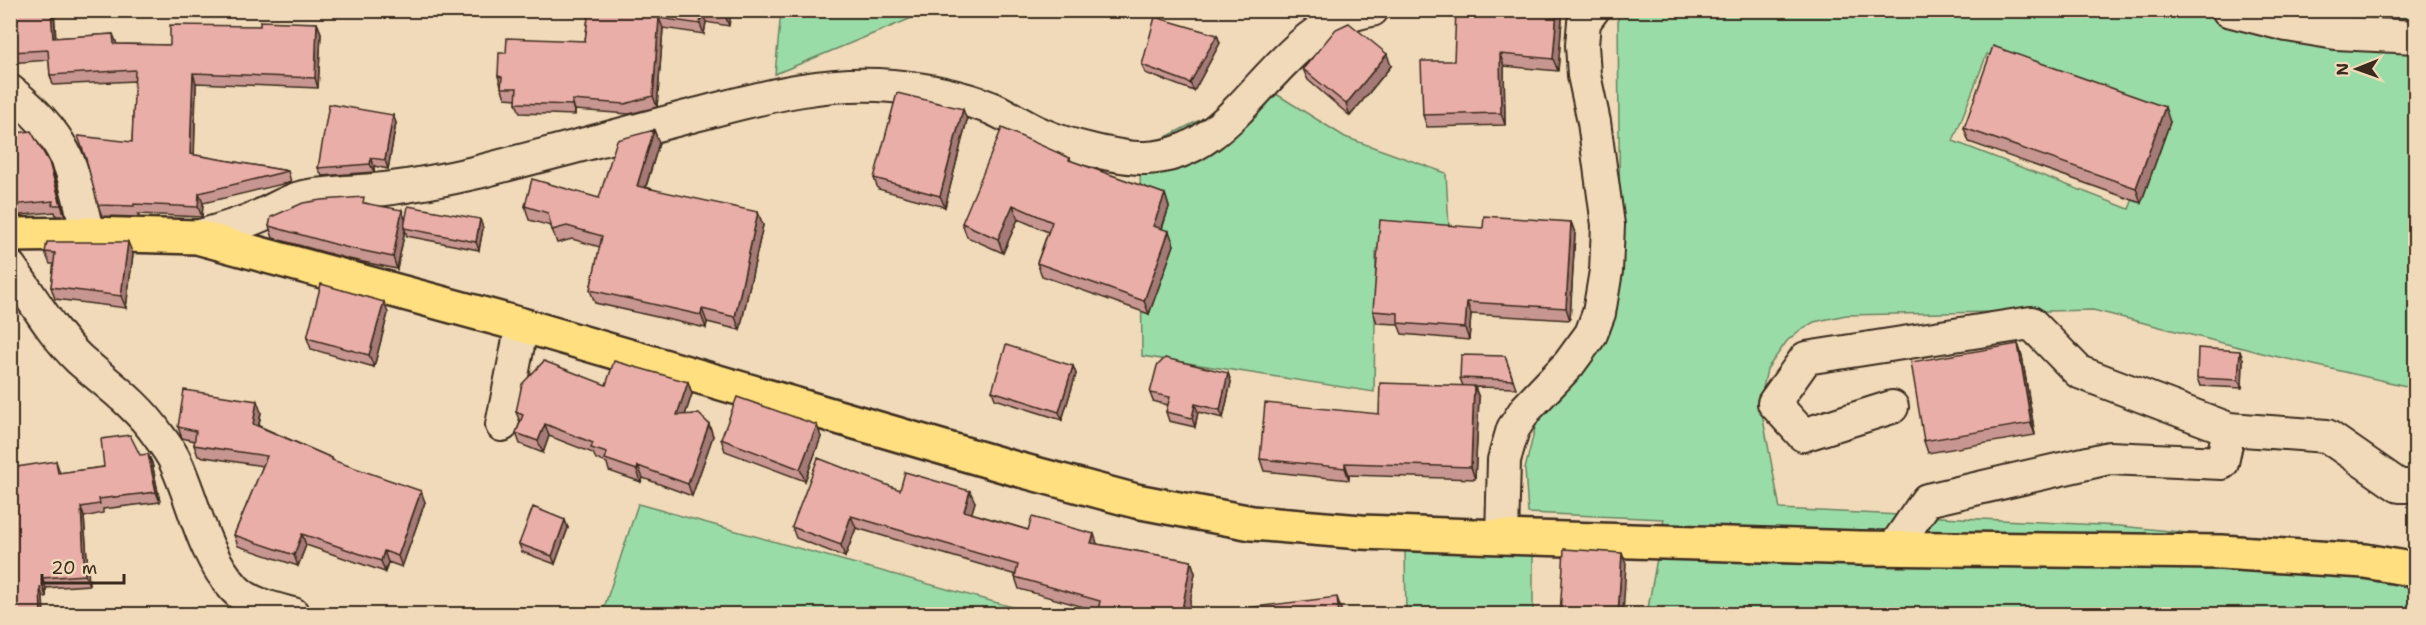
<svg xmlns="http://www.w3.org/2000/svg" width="2426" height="625" font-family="'Shantell Sans',sans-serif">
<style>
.green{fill:#9adca7;stroke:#6a8362;stroke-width:1.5;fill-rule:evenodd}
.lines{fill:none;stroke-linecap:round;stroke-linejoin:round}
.minor-casing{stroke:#3b2a1e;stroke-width:36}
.major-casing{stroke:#3b2a1e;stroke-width:38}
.minor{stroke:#f0dab9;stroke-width:32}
.major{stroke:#ffdf80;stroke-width:33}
.wall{fill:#c89690;stroke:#3b2a1e;stroke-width:1.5}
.shaded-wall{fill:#a37a75;stroke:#3b2a1e;stroke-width:1.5}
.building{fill:#e9aea7;stroke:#3b2a1e;stroke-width:1.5}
</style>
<rect width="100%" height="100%" fill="#f0dab9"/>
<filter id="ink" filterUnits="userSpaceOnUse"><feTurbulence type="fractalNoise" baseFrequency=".0167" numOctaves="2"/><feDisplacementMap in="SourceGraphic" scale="12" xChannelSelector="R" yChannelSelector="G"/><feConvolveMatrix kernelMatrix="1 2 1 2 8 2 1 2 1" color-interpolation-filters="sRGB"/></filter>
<g filter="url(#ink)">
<path class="green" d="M781,11V10L929,11L775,74Z
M1618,11H2415V388L2270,355L2093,310L1846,315L1814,322L1800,330L1787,341L1767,369L1760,403L1780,509L2120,526L2415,556V614H1647L1664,519L1528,513L1525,469L1536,424L1620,253ZM1987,54L2163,122L2129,209L1953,141Z
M1265,87L1345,137L1446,173L1449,228L1376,249L1374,392L1142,356L1140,150Z
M638,504L1038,614H602Z
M1533,547V614H1406L1405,551Z"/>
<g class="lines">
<g class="minor-casing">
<path id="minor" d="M2228,10L2287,25L2336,33L2416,37
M10,91C35,111 59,136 70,166C78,188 82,212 88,234
M197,237C217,231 238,225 257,217C273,211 286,201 303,197C330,192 358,192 385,189C416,185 448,179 478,172C548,154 617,136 687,117C754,100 822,79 892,86C926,89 959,96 991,108C1008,115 1024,127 1041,134C1065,145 1121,159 1146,158C1244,155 1271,26 1372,10
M10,267C33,298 51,332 79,359C106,383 137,404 158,435C164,443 171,452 175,461C195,504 202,553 235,589C249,604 274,609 293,614
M1892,407L1803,435L1774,403L1806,358L2031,323L2079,372L2229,429L2222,463L2109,458L1927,500L1894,548
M502,425L522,325
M2229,429L2327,436L2399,486H2416
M1502,537L1504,460L1513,429L1526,409L1569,364L1591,334L1599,313L1606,271L1608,225L1594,122L1584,75L1582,45L1584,22L1593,10"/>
</g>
<g class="major-casing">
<path id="major" d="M10,235L88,234L197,237L522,325L1013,468L1136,501L1252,523L1361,532L1502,537L1860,548L2221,552L2365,561L2416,570"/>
</g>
<use href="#minor" class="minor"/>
<use href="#major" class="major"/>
</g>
<path class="wall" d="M10,10H54L56,38L113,34L117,44L170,45L260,26L317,23L321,33L318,88L196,83L194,155L288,171L291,182L203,203L202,217L138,214V217L102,216L98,205L132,142L135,81L53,85L50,75L49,60L10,63Z
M589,10H731L729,26L706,22L704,34L663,28L657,107L629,114L575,110V115L520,113L516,103L517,99L505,98L498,76L506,53L585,41Z
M1562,18L1558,71L1504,66L1505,125L1427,127L1423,115L1454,61Z
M1217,35L1220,43L1194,91L1145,73L1142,65Z
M1391,66L1350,116L1308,80L1303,69Z
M393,115L396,123L388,169L374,166V172L322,176L318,168Z
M967,120L945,207L878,189L874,178Z
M2170,122L2141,203L1969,142L1964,128Z
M654,130L659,143L646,187L763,225L740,330L707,322L706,328L595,303L590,290L600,247L572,239L557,243L551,226L529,220L525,206L599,198Z
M10,134L53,172L65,216H56L55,212L10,216Z
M1070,158L1071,161L1165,194L1169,207L1162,229L1174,245L1149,314L1042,276L1037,263L1048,232L1018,219L1003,253L967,237L962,223Z
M366,203L406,220L483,228L479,250L407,236L405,230L397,269L349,259L273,238L269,226Z
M1571,222L1575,233L1570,320L1471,314L1469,340L1402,334L1398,324L1377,323L1373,311L1483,228Z
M45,252L133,254L126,308L55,299L51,287L54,264H50Z
M388,313L374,367L311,349L307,338Z
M2018,344L2022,356L2035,435L1928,453L1924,441Z
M1505,356L1516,388L1475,387L1479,398L1475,479L1349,475V480L1264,471L1260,459L1379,414L1463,386L1460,378Z
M2243,359L2242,388L2200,386L2197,378Z
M1073,366L1076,374L1062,420L995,399L992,391Z
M1228,373L1231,382L1223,418L1198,412L1195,427L1169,421L1166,412L1168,405L1153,401L1150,393Z
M688,382L692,394L685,415L709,424L713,436L692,496L643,478L641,482L609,471L607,463L596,459L593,453L549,436L543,453L520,444L516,433L520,422L516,412L606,385Z
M261,412L259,426L332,458L333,461L425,502L402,567L388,562L385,572L306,545L298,566L238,546L234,535L263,466L198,456L194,445L195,441L182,438L178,427Z
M821,437L805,481L725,451L721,439Z
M148,454L152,463L160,502L103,509V513L84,517L89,585L46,588V597H43L10,615L56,461L60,473L104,467Z
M900,490L975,502L971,513L1028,530L1097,544L1191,561L1195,573L1188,611H1098L1019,589L1015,577L1016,575L856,528L845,557L796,538L792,527Z
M568,528L555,564L522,552L519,544Z"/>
<path class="shaded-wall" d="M51,10H54L56,48L53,38Z
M726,10H731L729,26L725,15Z
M1557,10H1559L1562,18L1558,71L1553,59Z
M702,12L706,22L704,34L700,24Z
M659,18L663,28L657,107L653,96Z
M317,23L321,33L318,88L315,78Z
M1217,35L1220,43L1194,91L1190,83Z
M1387,54L1391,66L1350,116L1346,104Z
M1500,54L1504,66L1505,125L1501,113Z
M193,73L196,83L194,164L190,154Z
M572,100L575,110V115L572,105Z
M2165,107L2170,122L2141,203L2136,188Z
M963,109L967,120L945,207L940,196Z
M393,115L396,123L388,169L385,160Z
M654,130L659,143L642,199L637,186Z
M371,158L374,166V172L370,164Z
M49,162L53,172L65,216L61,205Z
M199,193L203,203L202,217L198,207Z
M1165,194L1169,207L1158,239L1153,226Z
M1013,205L1018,219L1003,253L998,239Z
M402,210L406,222L404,228L405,230L397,269L393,257Z
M758,212L763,225L740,330L735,317Z
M480,219L483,228L479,250L476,242Z
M1571,222L1575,233L1570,320L1566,308Z
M1169,231L1174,245L1149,314L1144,301Z
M128,242L133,254L126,308L121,296Z
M384,302L388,313L374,367L369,355Z
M1467,302L1471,314L1469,340L1465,328Z
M702,309L707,322L706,328L701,315Z
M2018,344L2022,356L2035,435L2031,423Z
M2240,351L2243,359L2242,388L2238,380Z
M1073,366L1076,374L1062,420L1059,412Z
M1228,373L1231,382L1223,418L1220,410Z
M688,382L692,394L681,427L677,415Z
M1474,386L1479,398L1475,479L1471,467Z
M257,401L261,412L257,435L253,424Z
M1195,404L1198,412L1195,427L1192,418Z
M545,424L549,436L543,453L538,441Z
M709,424L713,436L692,496L688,484Z
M817,425L821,437L805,481L800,469Z
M148,454L152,463L160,502L156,492Z
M1345,463L1349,475V480L1345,468Z
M638,466L643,478L641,482L637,470Z
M421,491L425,502L402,567L398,556Z
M970,491L975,502L969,523L964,511Z
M81,507L84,517L89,585L85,575Z
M851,516L856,528L845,557L841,545Z
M565,520L568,528L555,564L552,556Z
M302,534L306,545L298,566L294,555Z
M1094,534L1098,546L1091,543Z
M384,551L388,562L385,572L381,561Z
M1622,553L1626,564L1623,615H1618Z
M1191,561L1195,573L1188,615L1182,610Z
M42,578L46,588V597L43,587Z
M40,587L43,597L44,615H41Z
M1337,597L1341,609L1342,615H1339Z"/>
<path class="building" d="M10,10H51L53,38L113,34L114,44L170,45V25L260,26V21L317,23L315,78L193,73L190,154L288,171L199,193L198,207L134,204V206L98,205L86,159L78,136L132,142L135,70L50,75L48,50L10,52Z
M589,10H726L725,15L702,12L700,24L659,18L653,96L625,104L572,100V105L516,103L517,88H501L502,77L498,76L499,53H506L507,38L585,41Z
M1456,10H1557L1553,59L1500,54L1501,113L1423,115L1421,61H1454Z
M1155,17L1217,35L1190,83L1142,65Z
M1349,23L1387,54L1346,104L1303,69L1336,29Z
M1993,46L2165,107L2136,188L1964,128Z
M897,93L963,109L940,196L874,178Z
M329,104L393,115L385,160L371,158L370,164L318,168Z
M1002,128L1070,158L1069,160L1165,194L1153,226L1169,231L1144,301L1037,263L1052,222L1013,205L998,239L962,223Z
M654,130L637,186L758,212L735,317L702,309L701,315L590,290L602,236L567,226L552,230L548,213L525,206L532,179L599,198L617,140Z
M31,131L49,162L61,205H52L53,201L10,205V134Z
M364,197L363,203L402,210L393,257L345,247L269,226L271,217L303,203L321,200Z
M408,206L480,219L476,242L404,228Z
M1484,216L1571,222L1566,308L1467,302L1465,328L1398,323V313L1373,311L1380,220L1483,228Z
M47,242H128L121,296L51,287L55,253L45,252Z
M321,284L384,302L369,355L307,338Z
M2018,344L2031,423L1924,441L1911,362Z
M1006,345L1073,366L1059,412L992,391Z
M2198,348L2240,351L2238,380L2197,378Z
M1461,355L1505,356L1513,380L1460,378Z
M1165,358L1228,373L1220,410L1195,404L1192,418L1166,412L1170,397L1150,393L1157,366Z
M544,361L606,385L614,361L688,382L677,415L699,414L709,424L688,484L638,466L637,470L605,459L607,453L591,448L593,443L545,424L538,441L516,433L523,415L516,412L522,384Z
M1380,383L1474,386L1471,467L1345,463V468L1260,459L1265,403L1379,414Z
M184,390L257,401L253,424L332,458V460L421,491L398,556L384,551L381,561L302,534L294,555L234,535L267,456L194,445L196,431L178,427Z
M737,397L817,425L800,469L721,439Z
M130,435L140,455L148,454L156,492L99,499L100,504L81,507L85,575L42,578L43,587H40L41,615H10V468L56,461L58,473L104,467L101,439Z
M818,458L900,490L905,472L970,491L964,511L1028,530L1032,517L1094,534L1091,543L1191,561L1182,610L1207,615H1097L1100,601L1015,577L1018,565L851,516L841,545L792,527Z
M533,507L565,520L552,556L519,544Z
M1564,549L1622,553L1618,615H1560Z
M1337,597L1339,615H1248L1247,608Z"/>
</g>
<rect width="2426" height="625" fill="none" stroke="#f0dab9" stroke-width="36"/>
<rect x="18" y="18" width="2390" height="589" fill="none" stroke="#3b2a1e" stroke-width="2" filter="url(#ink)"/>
<g transform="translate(2357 69) rotate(269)" stroke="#f0dab9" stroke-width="4.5" paint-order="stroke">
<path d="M0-4.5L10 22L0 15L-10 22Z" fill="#3b2a1e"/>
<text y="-9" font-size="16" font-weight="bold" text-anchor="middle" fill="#3b2a1e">N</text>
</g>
<path d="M42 574v9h82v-9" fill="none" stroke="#3b2a1e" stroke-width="3"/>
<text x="51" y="574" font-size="18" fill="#3b2a1e" stroke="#f0dab9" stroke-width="4.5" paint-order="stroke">20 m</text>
</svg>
